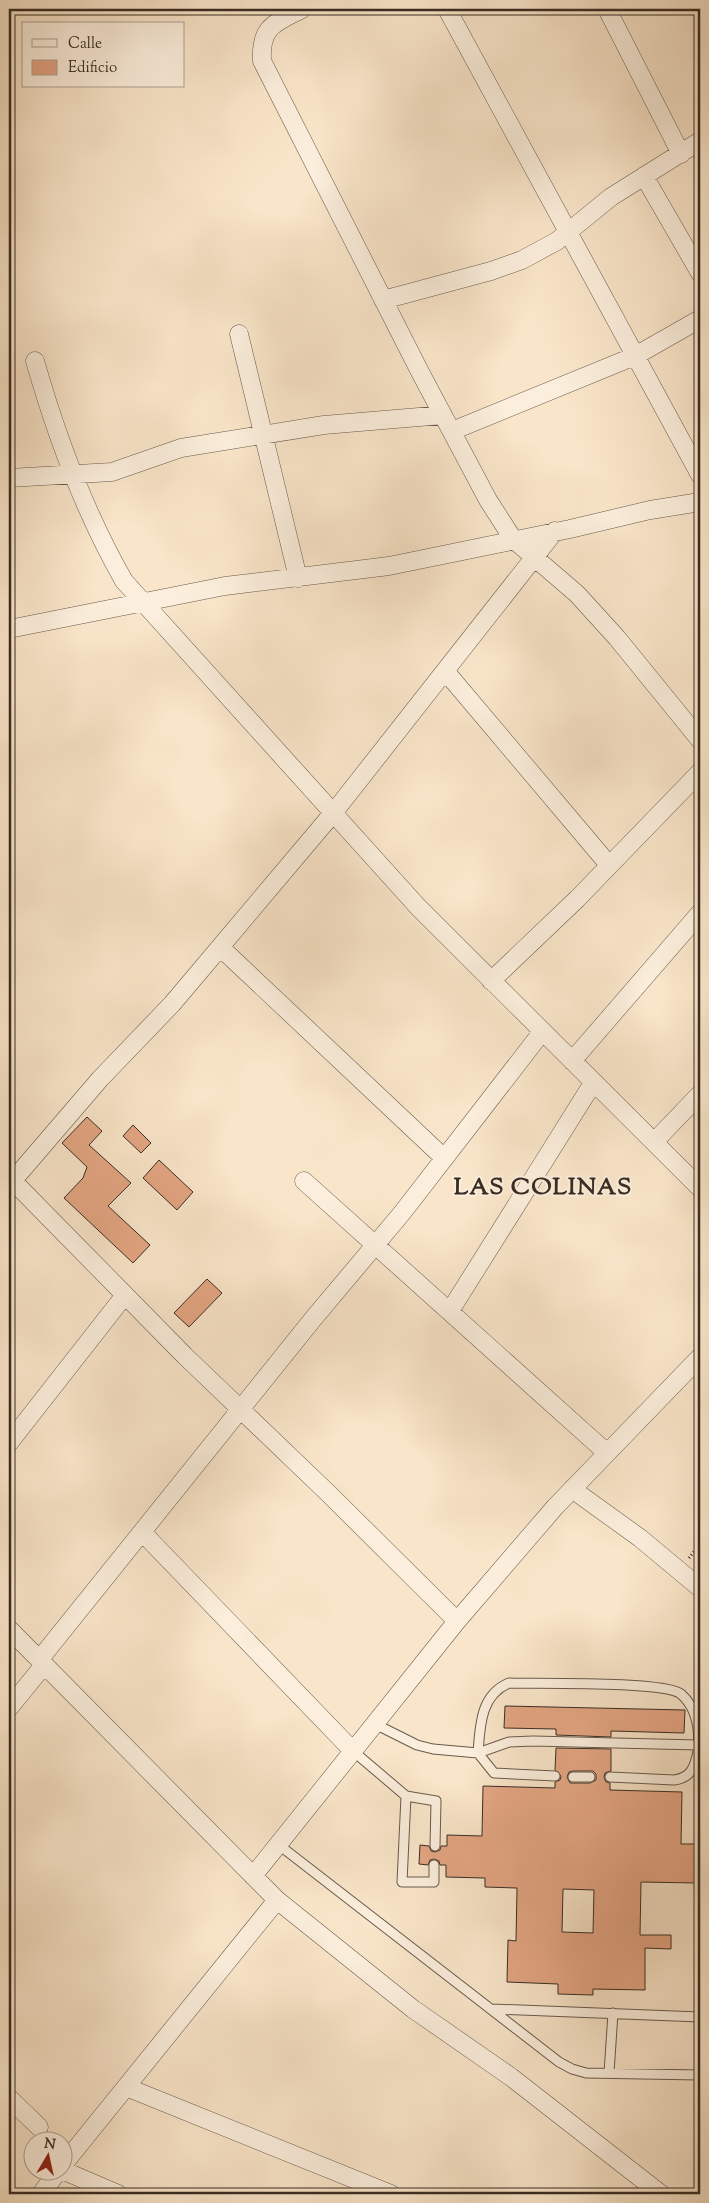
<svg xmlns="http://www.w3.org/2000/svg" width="709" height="2203" font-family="'Sorts Mill Goudy',serif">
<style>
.building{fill:#e4a583;stroke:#382c23;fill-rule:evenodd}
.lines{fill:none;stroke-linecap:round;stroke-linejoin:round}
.service-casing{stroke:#685a4c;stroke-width:11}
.minor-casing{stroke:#685a4c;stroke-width:19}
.path{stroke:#382c23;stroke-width:3;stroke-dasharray:1 2.5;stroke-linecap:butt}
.service{stroke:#fbeedc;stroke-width:9}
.minor{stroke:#fbeedc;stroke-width:18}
.labels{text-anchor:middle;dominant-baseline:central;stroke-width:4;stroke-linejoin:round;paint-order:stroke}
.district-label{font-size:24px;font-weight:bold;letter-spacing:1px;fill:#382c23;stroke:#fbeedc}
</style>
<rect width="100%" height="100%" fill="#f9e5c9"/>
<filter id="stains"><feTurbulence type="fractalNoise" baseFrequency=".004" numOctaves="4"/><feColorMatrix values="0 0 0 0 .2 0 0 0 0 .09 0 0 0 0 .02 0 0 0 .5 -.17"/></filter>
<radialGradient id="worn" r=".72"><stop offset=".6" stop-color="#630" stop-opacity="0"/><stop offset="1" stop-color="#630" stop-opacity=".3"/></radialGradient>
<path class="building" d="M87,1117L102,1131L89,1145L131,1183L108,1206L150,1245L133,1263L64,1198L83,1178L87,1167L62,1143Z
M133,1125L151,1143L141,1153L123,1136Z
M159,1160L193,1192L177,1210L143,1178Z
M207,1279L222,1293L189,1327L174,1313Z
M505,1706L685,1710L684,1733L611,1731V1737L556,1735V1729L504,1728Z
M556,1748L611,1749V1771L605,1773L604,1777L606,1782L610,1783V1790L682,1792L681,1844H697L696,1883L641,1882L640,1935H671V1949L645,1948V1990L593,1989V1995L558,1994V1984L507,1982L508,1940L516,1941L517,1888L485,1887V1878L446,1877V1865H440L439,1861L434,1859L430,1860L428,1865L419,1864L420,1845L429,1846L431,1851L435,1852L440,1850L441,1846H447V1835L482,1836L483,1786L555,1788V1782L560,1780L561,1776L555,1770ZM573,1771H593L596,1774V1780L590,1783H570L567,1777L569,1772ZM563,1889L594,1890L593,1933L562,1932Z"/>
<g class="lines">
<g class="service-casing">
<path id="service" d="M375,1724L417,1745L433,1749L478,1753L509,1742L533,1741L698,1745
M353,1751L406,1796L436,1801L435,1846
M555,1776L494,1773L478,1753C480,1727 480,1695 509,1683C537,1684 664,1681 681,1694C697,1708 700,1731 698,1751C695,1767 691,1778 674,1780L610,1777
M573,1777H590
M406,1796L402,1882H434V1865
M279,1845L559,2062L572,2069L586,2073L700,2075
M492,2009L700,2017
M609,2073L613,2013"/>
</g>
<g class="minor-casing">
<path id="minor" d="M302,9C275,23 260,26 262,61L420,372L488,500L513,539L577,594L617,638L700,740
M447,9L700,475
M607,9L681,154
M644,176L700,273
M383,300L491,271L522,260L557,241L611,197L700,141
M239,334L298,578
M35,361C57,438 84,511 124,581L418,907L700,1188
M452,431L635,356L700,319
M9,478L112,472L181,448L324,425L443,415
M9,629L225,586L389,566L570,529L650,510L700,502
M446,672L609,865
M220,947L444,1158
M491,981L577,899L700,772
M572,1061L700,913
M654,1142L700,1094
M9,1177L185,1356L329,1494L457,1621
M304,1181L607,1453
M9,1185L100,1079L172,1004L334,812L555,531
M450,1311L593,1083
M9,1443L125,1295
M572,1489L640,1538L700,1588
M142,1532L353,1751
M9,1629L277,1900L413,2009L511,2077L661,2194
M39,1660L313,1319L402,1213L542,1032
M9,1708L44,1665
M253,1876L457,1621L555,1507L700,1357
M126,2087L391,2194
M9,2098L39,2127
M62,2166L277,1900
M62,2170L118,2194
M41,2194L59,2170"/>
</g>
<path class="path" d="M689,1558L700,1544"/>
<use href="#service" class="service"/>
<use href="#minor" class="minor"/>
</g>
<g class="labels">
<g class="district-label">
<text x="543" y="1188">LAS COLINAS</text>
</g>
</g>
<rect width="709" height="2203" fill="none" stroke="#f9e5c9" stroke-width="30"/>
<rect x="10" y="10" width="689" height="2183" fill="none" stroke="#382c23" stroke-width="2.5"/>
<rect x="15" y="15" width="679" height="2173" fill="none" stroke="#382c23"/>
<rect x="22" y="22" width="162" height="65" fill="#fbeedc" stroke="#ada092"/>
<rect x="32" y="39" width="25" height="8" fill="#fbeedc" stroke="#ada092"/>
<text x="68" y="48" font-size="15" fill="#382c23">Calle</text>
<rect x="32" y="60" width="25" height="15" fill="#e4a583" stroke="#ada092"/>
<text x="68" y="72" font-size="15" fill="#382c23">Edificio</text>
<g transform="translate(48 2156) rotate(9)"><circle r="24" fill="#fbeedc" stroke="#ada092"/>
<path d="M0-4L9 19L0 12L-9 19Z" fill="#8f2418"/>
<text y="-8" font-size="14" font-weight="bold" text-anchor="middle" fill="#382c23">N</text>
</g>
<rect width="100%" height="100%" filter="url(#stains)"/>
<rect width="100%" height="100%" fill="url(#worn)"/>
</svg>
